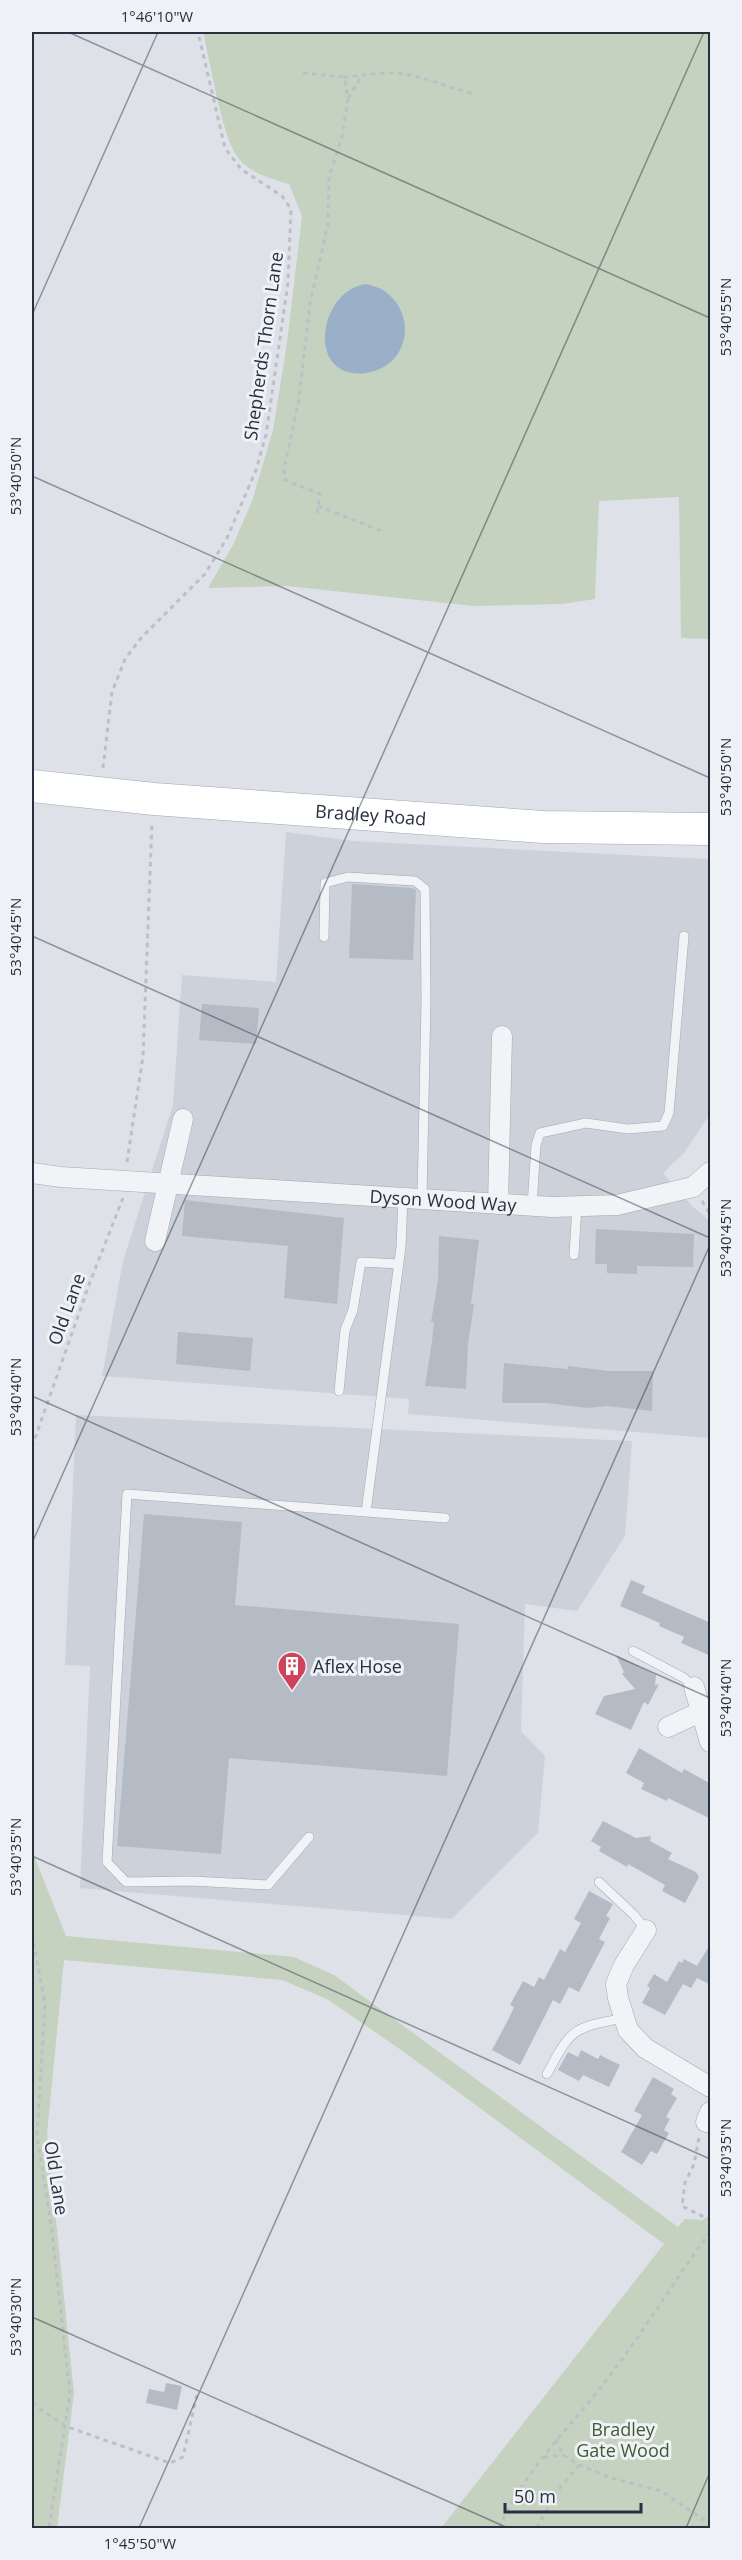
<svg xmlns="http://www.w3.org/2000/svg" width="742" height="2560" font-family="'Open Sans',sans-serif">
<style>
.built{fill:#ccd1da}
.green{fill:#c4d2bf}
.water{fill:#99b0c8}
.building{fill:#b5bbc5}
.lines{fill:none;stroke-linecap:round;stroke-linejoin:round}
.lane-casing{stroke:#a3a9b2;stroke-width:10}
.street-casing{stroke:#a3a9b2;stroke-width:21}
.primary-casing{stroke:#9da6b4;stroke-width:33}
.path{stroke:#bcc0c6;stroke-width:3;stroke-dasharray:4.5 4.5;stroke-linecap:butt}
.lane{stroke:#f1f3f6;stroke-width:9}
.street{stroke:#f1f3f6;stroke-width:20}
.primary{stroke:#fff;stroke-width:32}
.ticks{fill:none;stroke:#27303f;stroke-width:1.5;stroke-opacity:0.45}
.labels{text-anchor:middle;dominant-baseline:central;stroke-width:6;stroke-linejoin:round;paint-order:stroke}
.street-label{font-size:18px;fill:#27303f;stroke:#eef1f5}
.poi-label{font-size:18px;fill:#27303f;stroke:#eef1f5;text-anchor:start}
.park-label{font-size:18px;fill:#3c5b34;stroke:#eef1f5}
.neatline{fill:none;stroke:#27303f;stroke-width:2}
.ticks-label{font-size:15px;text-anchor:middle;fill:#27303f}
</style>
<rect width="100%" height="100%" fill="#dee2e8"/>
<path class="built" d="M286,832L353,841L707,859L710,861V1114L684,1153L663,1173L691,1205L710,1221V1438L408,1414L409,1399L102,1376L123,1261L173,1105L182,975L276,982Z
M76,1415L632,1441L625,1536L577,1611L525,1604L521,1731L545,1756L538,1833L452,1919L80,1888L90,1666L65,1665Z"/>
<path class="green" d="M203,32H710V639L681,638L679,497L599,501L595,599L562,604L474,606L287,586L208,588L234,543L252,501L273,430L287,343L302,216L289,184C271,179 252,174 240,160C222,141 210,59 203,32Z
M32,1851L66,1936L294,1957L334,1975L678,2227L685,2219L703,2220L710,2215V2528H441L664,2244L404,2052L327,1999L282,1980L64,1960L47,2134L74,2393L57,2528H32Z"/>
<path class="water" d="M366,284C373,286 382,288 387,293C406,308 411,335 397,355C390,365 379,371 366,373C306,381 317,291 366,284Z"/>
<path class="building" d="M352,884L412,888L416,890L413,960L349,958Z
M202,1004L259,1008L256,1044L199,1040Z
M185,1200L344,1218L337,1304L284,1298L288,1246L182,1236Z
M596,1229L694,1234L693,1267L637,1266V1274L607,1273V1264H595Z
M439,1236L479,1240L471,1304H474L468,1344L466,1389L425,1386L432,1341L434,1322H431L438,1281Z
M178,1332L253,1338L250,1371L176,1364Z
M504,1363L568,1369V1366L609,1371H653L652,1411L607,1406L588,1408L546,1403H502Z
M144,1514L242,1522L235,1605L459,1624L447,1776L229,1758L221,1854L117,1846Z
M631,1580L645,1586L642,1593L711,1623V1656L681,1643L684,1637L659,1626L660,1623L620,1606Z
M616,1655L656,1675L655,1685L659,1684L648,1705L644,1702L631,1730L595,1714L604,1696L635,1689L622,1674L624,1672Z
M639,1748L682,1773L684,1769L711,1784V1819L668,1798L667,1801L641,1789L644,1783L626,1773Z
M603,1821L636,1838L651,1836L650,1841L672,1853L668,1859L696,1872L699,1877L685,1903L662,1891L665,1885L628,1864L627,1867L599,1851L601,1847L591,1841Z
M589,1891L613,1904L606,1916L610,1918L599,1939L605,1942L579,1992L569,1987L560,2004L553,2000L520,2065L492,2050L509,2018L514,2007L510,2005L523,1981L534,1987L539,1977L544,1980L560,1949L565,1952L581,1923L574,1919Z
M711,1943V1985L697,1978L691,1988L683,1984L665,2015L642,2003L650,1988L647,1986L654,1974L667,1982L679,1961L682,1963L684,1959L697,1966Z
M581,2050L598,2059L600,2055L620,2065L609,2087L583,2075L579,2081L558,2070L568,2052L578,2057Z
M653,2077L674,2089L671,2094L677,2098L666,2117L670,2119L664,2130L669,2133L657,2154L651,2151L642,2165L621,2152L642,2115L634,2111Z
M166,2383L182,2386L177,2410L146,2403L149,2389L164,2392Z"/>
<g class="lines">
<g class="lane-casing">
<path id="lane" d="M324,937L325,883L348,877L397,880L415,881L425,889L426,1001L422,1199
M532,1206L536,1145L540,1133L586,1123L628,1129L663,1126L669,1113L684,936
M574,1255L577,1206
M339,1391L345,1330L353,1310L361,1262L399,1264
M366,1512L401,1247L403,1198
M633,1651L684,1678L694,1687
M309,1837L268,1885L191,1881L126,1882L107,1862L127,1494L445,1518
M599,1882L634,1915L646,1930
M547,2074C572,2027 573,2028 624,2018"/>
</g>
<g class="street-casing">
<g id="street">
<path id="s1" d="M32,1173L61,1177L552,1207L617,1205L693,1187L710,1172"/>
<path d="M498,1204L502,1036"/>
<path d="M155,1241L183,1119"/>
<path d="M694,1687L710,1742"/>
<path d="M668,1727L700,1712"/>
<path d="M646,1930L624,1965L616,1984L618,1998L628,2030L645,2048L710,2087"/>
<path d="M706,2122L710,2112"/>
</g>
</g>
<g class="primary-casing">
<g id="primary">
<path id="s2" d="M32,786L154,799L543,827L710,829"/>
</g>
</g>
<path class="path" d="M303,73L344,77L348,99L342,137L329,177L328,224L310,303L299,399L284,469L285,480L320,494L317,514
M344,77C360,76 382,72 397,73C425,76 448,88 475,94
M348,98L362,76
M318,506L384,532
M103,768L112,692L125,659L141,638L205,574L227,538L256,470L266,435L288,283L291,209L282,196L241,169L225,148L198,32
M127,1162L143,1056L152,822
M702,1201L710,1214
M32,1447L90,1282L123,1198
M32,1934L45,2004L37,2136L51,2224L70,2394L49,2528
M699,2138L694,2164L685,2183L682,2206L710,2220
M32,2403L65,2426L170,2463L183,2457L197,2394
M556,2439L563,2455L579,2465L611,2478L661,2491L710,2524
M544,2457L563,2455
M499,2528C524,2470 573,2425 611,2374C646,2328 676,2278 710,2232
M537,2528L555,2494L579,2465"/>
<use href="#lane" class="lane"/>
<use href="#street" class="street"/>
<use href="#primary" class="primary"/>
</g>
<path class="ticks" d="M68,32L710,318M32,315L158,32M32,476L710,778M32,936L710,1238M32,1396L710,1698M32,1543L704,32M32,1856L710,2159M32,2317L508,2528M139,2528L710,1245M686,2528L710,2472"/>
<defs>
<g id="building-pin" transform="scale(1.5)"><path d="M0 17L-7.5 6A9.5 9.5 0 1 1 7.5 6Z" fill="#cf4258" stroke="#eef1f5"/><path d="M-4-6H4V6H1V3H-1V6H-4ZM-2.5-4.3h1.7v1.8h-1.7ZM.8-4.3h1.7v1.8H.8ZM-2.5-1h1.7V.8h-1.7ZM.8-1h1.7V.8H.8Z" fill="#fff"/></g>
</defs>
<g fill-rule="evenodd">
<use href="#building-pin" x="292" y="1666"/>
</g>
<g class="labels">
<g class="street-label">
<text transform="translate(263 346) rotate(-82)">Shepherds Thorn Lane</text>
<text stroke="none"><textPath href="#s2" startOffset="340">Bradley Road</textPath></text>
<text stroke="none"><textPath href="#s1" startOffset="412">Dyson Wood Way</textPath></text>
<text transform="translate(66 1309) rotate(-70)">Old Lane</text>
<text transform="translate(57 2178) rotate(81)">Old Lane</text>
</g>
<g class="poi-label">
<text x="313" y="1666">Aflex Hose</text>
</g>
<g class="park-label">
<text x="623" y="2429">Bradley<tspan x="623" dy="21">Gate Wood</tspan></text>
</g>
</g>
<rect width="742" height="2560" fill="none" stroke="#eef1f5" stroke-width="66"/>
<path d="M505 2503v9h136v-9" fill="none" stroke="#27303f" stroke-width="3"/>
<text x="514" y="2503" font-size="18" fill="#27303f" stroke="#eef1f5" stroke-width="4.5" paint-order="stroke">50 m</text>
<rect x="33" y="33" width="676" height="2494" class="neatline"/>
<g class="ticks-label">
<text x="157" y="22">1°46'10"W</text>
<text transform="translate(726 317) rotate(-90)" y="5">53°40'55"N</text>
<text transform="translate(16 476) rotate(-90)" y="5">53°40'50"N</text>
<text transform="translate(726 777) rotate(-90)" y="5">53°40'50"N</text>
<text transform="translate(16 937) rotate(-90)" y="5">53°40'45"N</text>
<text transform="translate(726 1238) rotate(-90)" y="5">53°40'45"N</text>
<text transform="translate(16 1397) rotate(-90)" y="5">53°40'40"N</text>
<text transform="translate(726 1698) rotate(-90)" y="5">53°40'40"N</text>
<text transform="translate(16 1857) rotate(-90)" y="5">53°40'35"N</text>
<text transform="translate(726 2158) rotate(-90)" y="5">53°40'35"N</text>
<text transform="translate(16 2317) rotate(-90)" y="5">53°40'30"N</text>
<text x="140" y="2549">1°45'50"W</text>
</g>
</svg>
